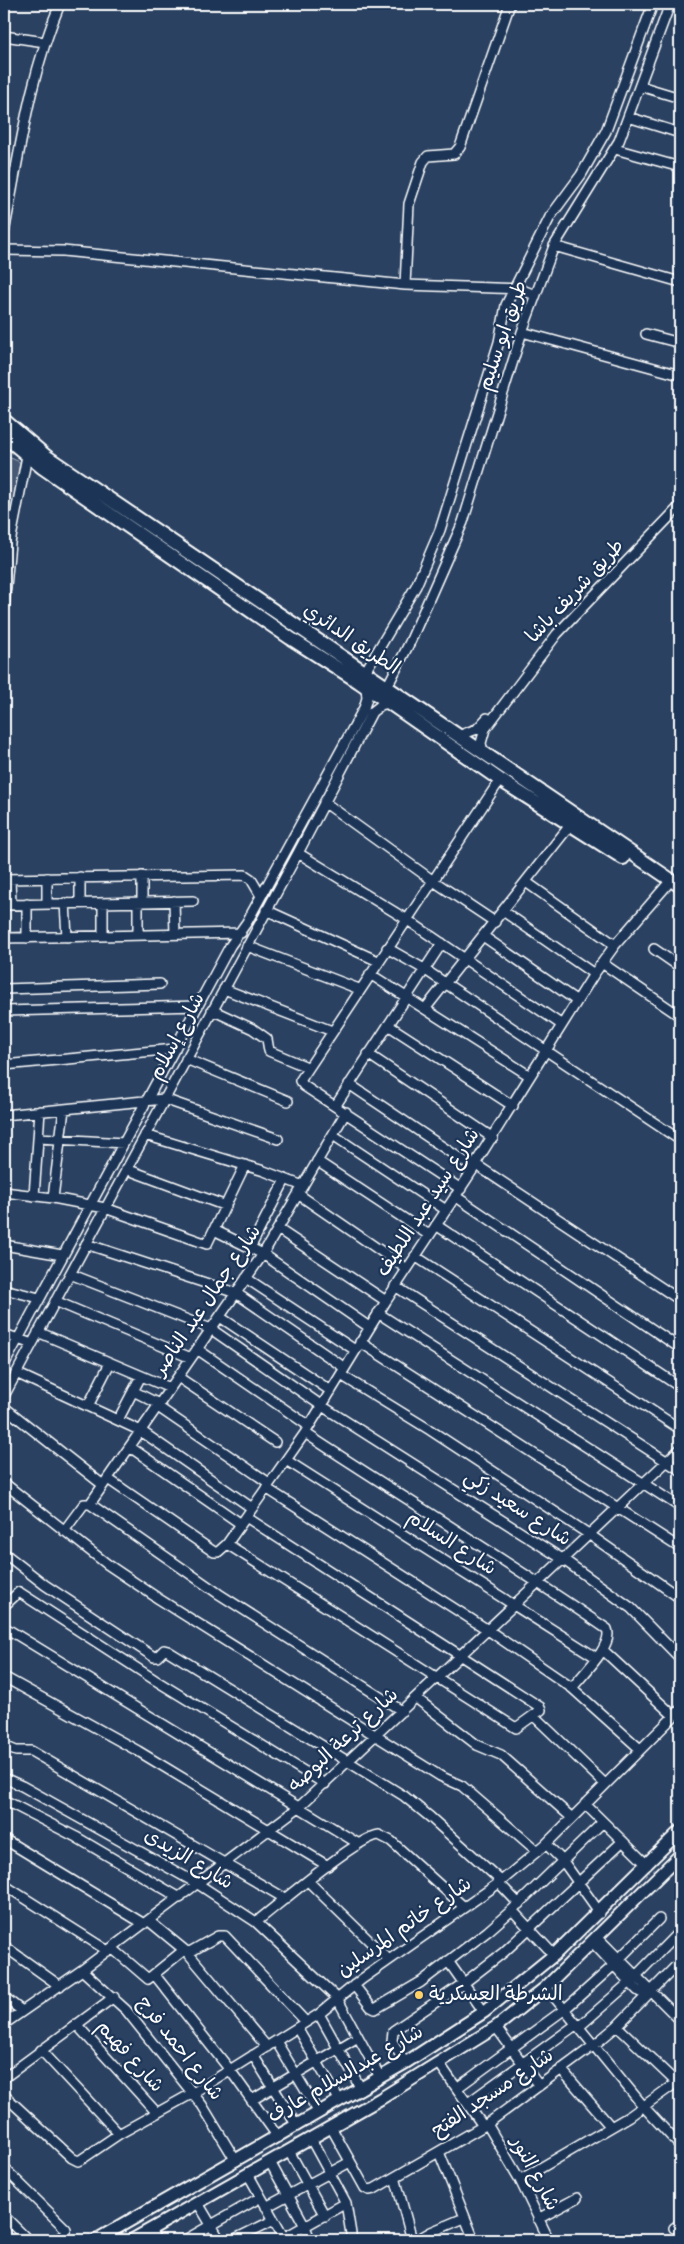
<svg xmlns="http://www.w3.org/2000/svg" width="684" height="2244" font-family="'Indie Flower','Playpen Sans Arabic',sans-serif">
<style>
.park{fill:#465975;stroke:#a2acba}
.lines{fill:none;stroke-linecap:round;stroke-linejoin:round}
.minor-casing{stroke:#fff;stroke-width:12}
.major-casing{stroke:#fff;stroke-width:15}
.highway-casing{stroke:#fff;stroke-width:16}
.minor{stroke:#1d3557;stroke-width:9}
.major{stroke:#1d3557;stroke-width:11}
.highway{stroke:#1d3557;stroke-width:12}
.poi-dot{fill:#ffd166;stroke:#1d3557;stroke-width:2}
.labels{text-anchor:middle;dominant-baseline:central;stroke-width:4.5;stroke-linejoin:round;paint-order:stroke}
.street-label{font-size:20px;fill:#fff;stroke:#1d3557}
.poi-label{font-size:20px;fill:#fff;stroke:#1d3557;text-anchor:start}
</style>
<rect width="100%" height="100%" fill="#2a4161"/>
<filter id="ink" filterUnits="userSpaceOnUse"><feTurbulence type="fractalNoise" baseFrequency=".02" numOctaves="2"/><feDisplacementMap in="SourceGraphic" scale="10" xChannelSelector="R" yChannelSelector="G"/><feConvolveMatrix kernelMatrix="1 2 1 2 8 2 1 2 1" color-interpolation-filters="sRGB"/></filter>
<g filter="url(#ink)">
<path class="park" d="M4,455L20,462L12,520L4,518Z"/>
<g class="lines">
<g class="minor-casing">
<path id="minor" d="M4,36L45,42
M640,86L680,98
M628,117L680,133
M615,149L680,167
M4,233C19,156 29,76 60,4
M554,246L680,282
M4,250L63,251L405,285L520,289L535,295
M405,285L409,204L423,162L428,156L454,154L460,147L510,4
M522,332L680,375
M646,334L680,343
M4,608L10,543L27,456
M365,672L416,586L440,530L499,342L506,305L550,217L581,175L606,131L653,4
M387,687L410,642L463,522L522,332L554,246L619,141L670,4
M458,736L477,729L487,718
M483,752L481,743L485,729L557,634L680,506
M324,802L432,880L495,922
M298,853L406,919L562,1025
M142,876V902
M47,878V904
M4,879L245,875L251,879L261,896
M10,879L11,904
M526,882L615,945
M174,901L175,934
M138,902V935
M65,903L67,937
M80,903V877
M103,903V936
M27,904V938
M4,905L193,901
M266,910L378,961
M503,911L594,974
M483,936L577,1001
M4,938L241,933
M247,946L359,989
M387,948L424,969L680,1140
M654,949L680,967
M602,963L680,1016
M370,974L530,1076
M4,989L160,984
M224,989L332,1031
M425,1009L571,824
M212,1010L253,1029L267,1039L269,1051L307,1067
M4,1011L198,1006
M388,1025L513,1106
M368,1054L493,1138
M186,1059L288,1101
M4,1065L175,1049
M349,1084L474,1168
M336,1105L442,943
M4,1115L164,1099L278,1139
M145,1135L264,1171L303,1186
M333,1135L446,1210
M39,1138L124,1143
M317,1161L429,1235
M475,1164L680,1300
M126,1169L226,1206
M461,1189L304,1086L300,1081L500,780
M4,1192L53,1198L105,1208L207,1244L245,1165
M298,1194L407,1269
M34,1196L40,1111
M455,1196L680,1348
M53,1198L64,1109
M436,1225L680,1387
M278,1229L386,1301
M214,1230L263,1254L369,1327
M86,1244L236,1293L345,1368
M4,1245L62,1255
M250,1248L285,1180
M415,1256L680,1429
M70,1274L211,1329L322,1406L564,1560L631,1608L680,1658
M246,1278L355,1350
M395,1286L680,1470
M4,1289L39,1298
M55,1301L191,1358
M378,1313L680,1507
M220,1317L331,1391
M38,1332L170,1388
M4,1334L32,1344
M360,1342L680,1548
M197,1349L309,1426
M4,1365L230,946L247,922L364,708L367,698L366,687
M16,1373L141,1431L252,1508
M341,1375L430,1430L590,1535L680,1598
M178,1377L275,1442
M133,1391L159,1404
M4,1396L298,853L372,712L381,705L389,703
M88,1406L110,1363
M4,1407L103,1485
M158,1407L269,1483
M118,1420L141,1376
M305,1433C405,1499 508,1561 607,1629C614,1645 582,1675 572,1688
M130,1447L241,1524
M286,1460L597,1658
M108,1479L214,1552H218L227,1544L305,1433L386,1301L474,1168L475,1164L594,974L615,945L667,885
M4,1483L107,1564L159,1599L400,1751L440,1776L462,1786L537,1851
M266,1488L488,1630L572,1688L640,1749
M90,1504L263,1254L346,1112
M64,1531L84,1504H90L219,1594L402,1711
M227,1544L516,1728L541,1710L540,1707L246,1517
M4,1553L45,1585L154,1657H157L164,1650L168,1651L404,1796L430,1817L501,1881
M7,1603L19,1592L155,1680L325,1784
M4,1627L359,1844
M603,1650L674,1716
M4,1677L138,1751L328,1866
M416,1698L477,1745L501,1755L571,1817
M534,1716L605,1784
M4,1746L16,1751H31L286,1899
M4,1778L22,1786L198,1884L256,1922L337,1998L380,2077
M4,1800L76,1837L180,1898
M585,1804L647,1865
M4,1839L144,1924
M546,1844L563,1861L600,1913
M308,1881L389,1960
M499,1883L519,1904
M4,1885L108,1951
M512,1910L554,1955
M149,1921L188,1953L267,2047
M256,1922C278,1905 357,1837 379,1835L391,1841L464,1907
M598,1938L680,2020
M593,1943L637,1990L640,1992H651
M4,1946L60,1986
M112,1948L148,1979L184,1950
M188,1953L218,1936H225L306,2022
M619,1959L659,1919
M448,1961L484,2012
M82,1970L126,2010L202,2105L236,2161
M154,1974L230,2070L278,2137
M354,1985L371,2007L375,2009L421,1982L488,1931L512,1910L603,1822
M546,1987L644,2107L680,2146
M4,1997L22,2011
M319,2014L361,2089
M4,2024L82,1970L299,1807L680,1449
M76,2024L157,2113
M617,2026L680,2086
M496,2027L539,2086
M297,2028L340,2101
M276,2041L319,2113
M41,2050L119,2134
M253,2055L297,2126
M405,2063L392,2041L393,2031L464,1983L504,1952L623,1841
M439,2063L483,2126
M561,2069L611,2127
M4,2078L114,1997
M457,2088L565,2009L614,1965
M4,2095L72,2158L78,2161L82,2159L119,2134L193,2093L319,2014L362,1979L499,1883L546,1844L680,1710
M252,2100L358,2037
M468,2103L577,2024L581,2025L630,1982L675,1936
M487,2124L520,2180L549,2240
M331,2127L365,2188L369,2190L374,2189L487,2124L593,2046L617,2026L680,1962
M311,2139L346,2203L352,2240
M289,2151L325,2216
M439,2152L474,2240
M270,2162L305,2226L310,2240
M4,2168L66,2229V2235L55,2240
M248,2174L284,2238
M395,2177L412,2240
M520,2180L630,2116L680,2080
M198,2203L220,2240
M266,2207L350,2162
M4,2216L28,2240
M538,2219L577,2198
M674,2228L680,2224
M150,2230L156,2240
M185,2240L261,2197
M233,2240L274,2220
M280,2240L346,2203
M417,2240L431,2232L464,2218"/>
</g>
<g class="major-casing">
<path id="major" d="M96,2240L405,2063L484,2012L554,1955L680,1831
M132,2240L380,2099L496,2027L546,1987L680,1855"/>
</g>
<g class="highway-casing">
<path id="highway" d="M4,420L46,456L680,886
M4,436L43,468L290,638L359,682L500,780L623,858"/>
</g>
<use href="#minor" class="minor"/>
<use href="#major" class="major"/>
<use href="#highway" class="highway"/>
</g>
</g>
<circle class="poi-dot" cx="419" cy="1995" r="5"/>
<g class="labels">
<g class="street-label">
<text transform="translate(504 336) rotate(-71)">طريق ابو سليم</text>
<text transform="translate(576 592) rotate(-47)">طريق شريف باشا</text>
<text transform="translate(351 640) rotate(34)">الطريق الدائري</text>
<text transform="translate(178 1037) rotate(-62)">شارع إسلام</text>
<text transform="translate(429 1203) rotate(-57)">شارع سيد عبد اللطيف</text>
<text transform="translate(208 1301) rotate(-56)">شارع جمال عبد الناصر</text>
<text transform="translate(517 1509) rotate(33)">شارع سعيد زكي</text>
<text transform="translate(451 1544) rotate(33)">شارع السلام</text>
<text transform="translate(344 1741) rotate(-43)">شارع ترعة البوصه</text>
<text transform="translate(188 1860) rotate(31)">شارع الزيدى</text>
<text transform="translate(405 1928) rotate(-35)">شارع خاتم المرسلين</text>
<text transform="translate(179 2049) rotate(52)">شارع احمد فرج</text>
<text transform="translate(129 2057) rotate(48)">شارع فهيم</text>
<text transform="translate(346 2075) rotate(-30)">شارع عبدالسلام عارف</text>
<text transform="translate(493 2094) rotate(-34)">شارع مسجد الفتح</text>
<text transform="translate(534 2174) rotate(62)">شارع النور</text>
</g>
<g class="poi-label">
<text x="429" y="1995">الشرطة العسكرية</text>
</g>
</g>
<rect width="684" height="2244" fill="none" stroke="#1d3557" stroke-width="20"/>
<rect x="10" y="10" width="664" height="2224" fill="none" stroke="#fff" stroke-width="2" filter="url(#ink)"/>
</svg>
